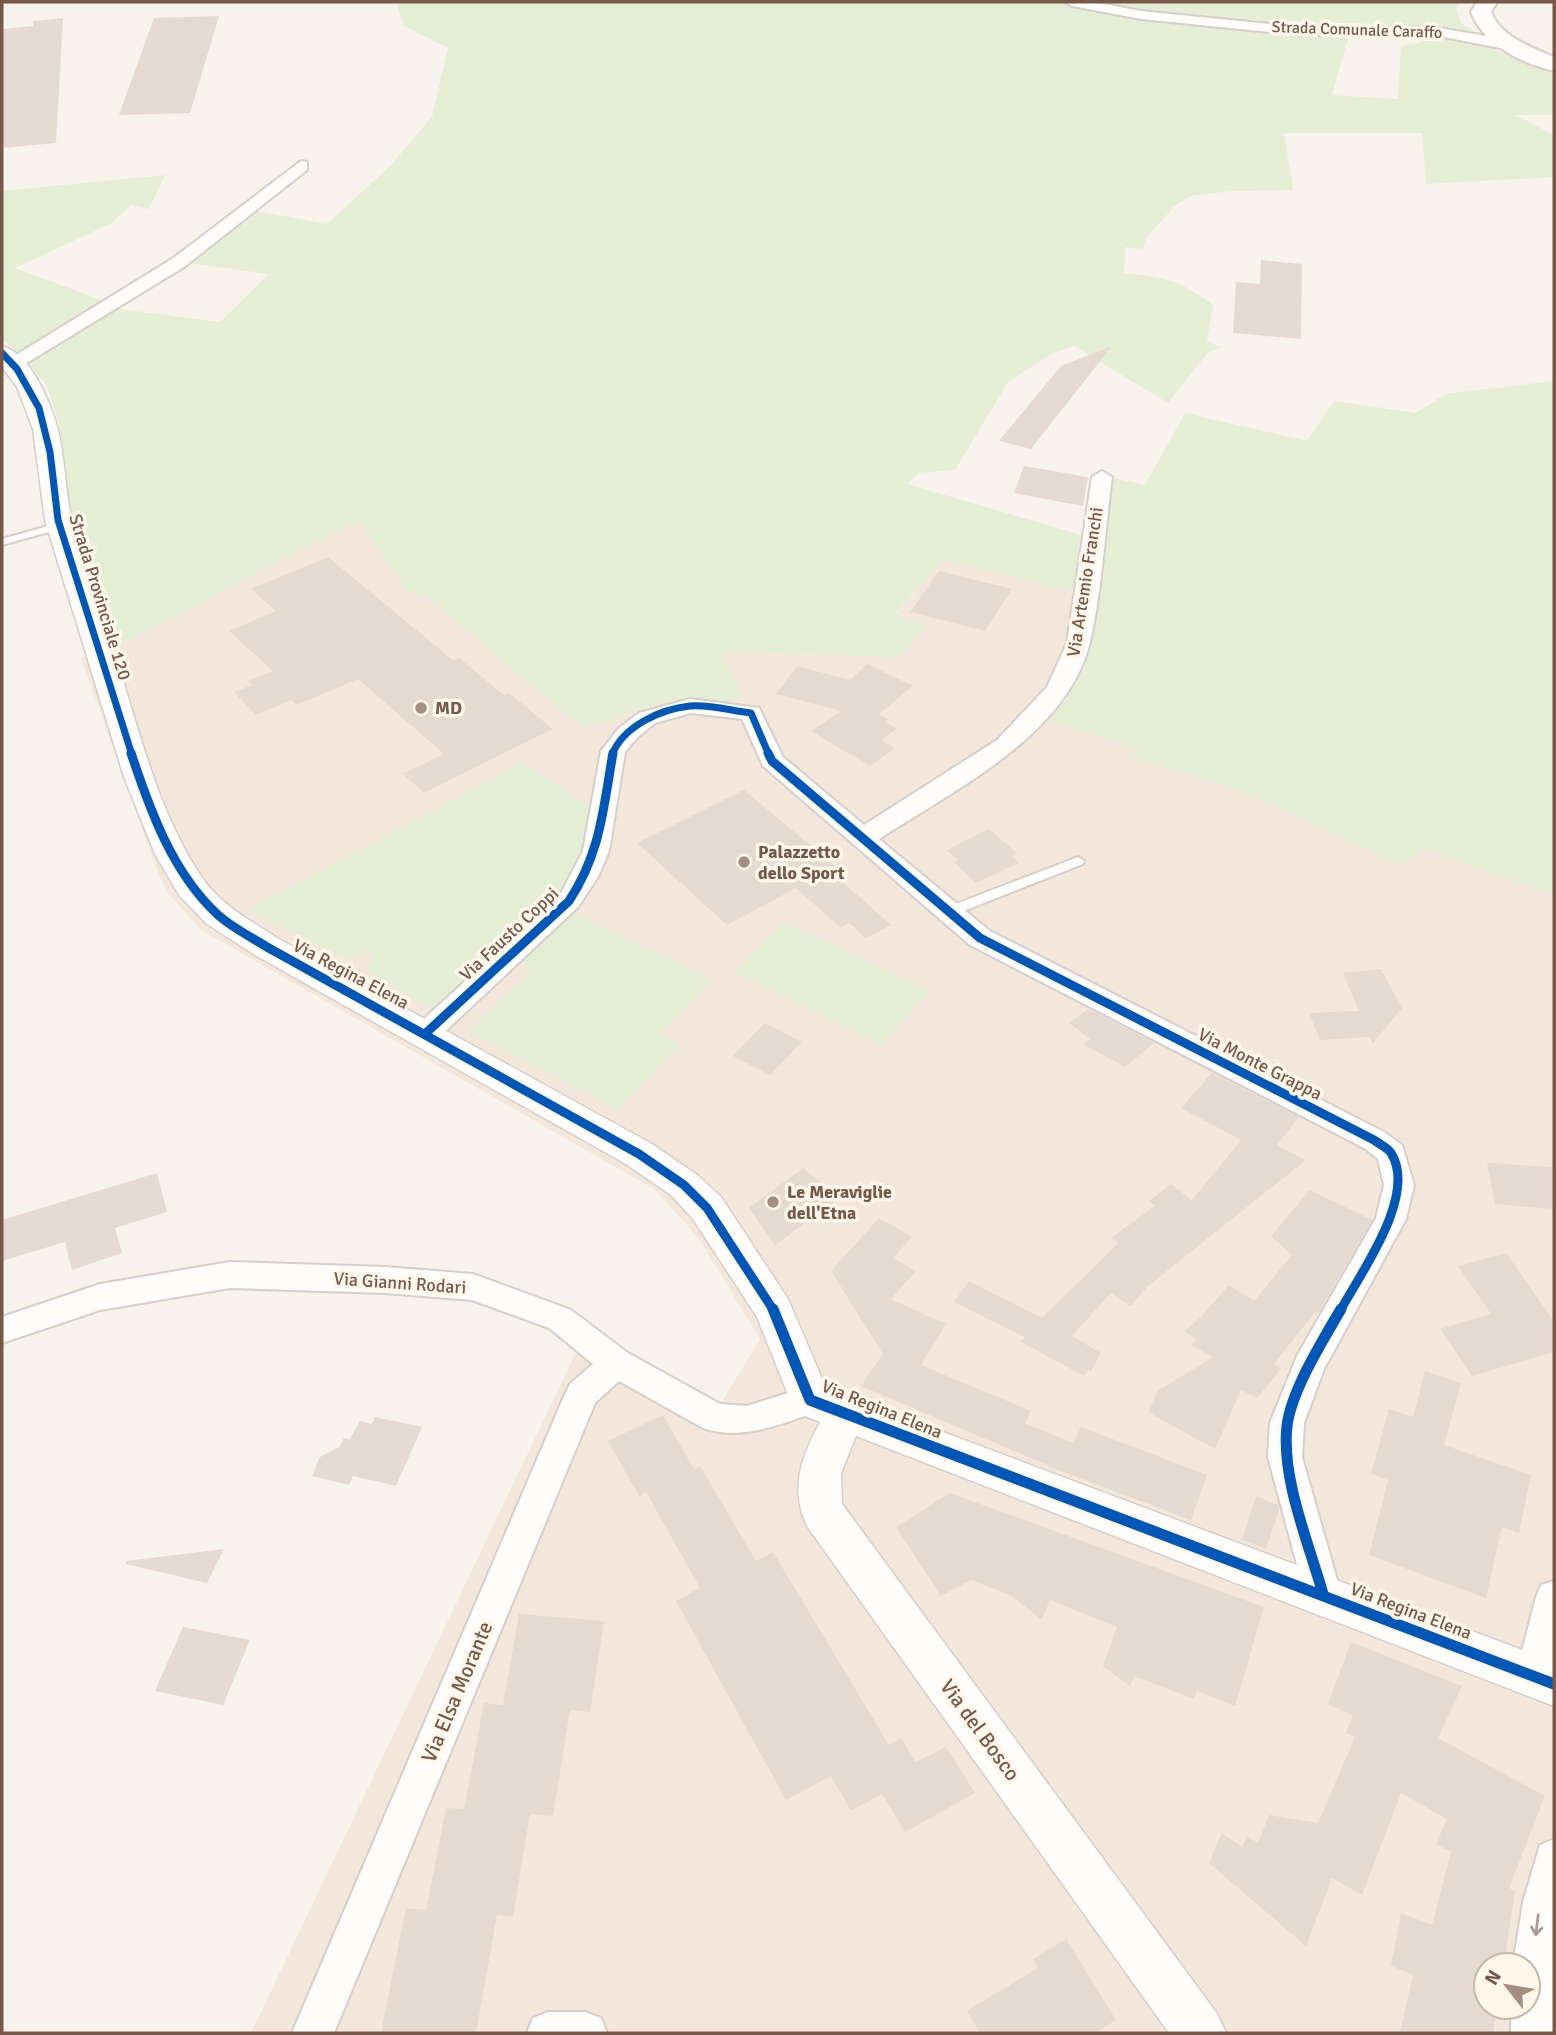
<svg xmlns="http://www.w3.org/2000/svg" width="1556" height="2035" font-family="Signika,sans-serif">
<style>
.residential{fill:#f3e7db;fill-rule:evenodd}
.green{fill:#e4eed5}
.building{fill:#e4dad2}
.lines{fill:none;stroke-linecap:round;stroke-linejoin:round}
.service-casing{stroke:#d6cec8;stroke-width:4}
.minor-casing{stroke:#d6cec8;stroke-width:4}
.tertiary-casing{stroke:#d6cec8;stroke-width:3}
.secondary-casing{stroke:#d7cec7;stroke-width:4}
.service{fill:#fefdfc;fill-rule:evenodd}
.minor{fill:#fefdfc;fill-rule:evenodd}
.tertiary{fill:#fefdfc;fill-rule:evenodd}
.secondary{fill:#fefdfc;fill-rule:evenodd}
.cycleway-far2-casing{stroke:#fff7ec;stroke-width:10}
.cycleway-far1-casing{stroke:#fff7ec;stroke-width:13}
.cycleway-casing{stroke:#fff7ec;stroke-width:16}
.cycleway-far2{stroke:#0057b8;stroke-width:7}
.cycleway-far1{stroke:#0057b8;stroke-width:9}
.cycleway{stroke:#0057b8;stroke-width:11}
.oneway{stroke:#ad9a91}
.poi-dot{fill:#a48e82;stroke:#fff7ec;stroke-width:2.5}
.labels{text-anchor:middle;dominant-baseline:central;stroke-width:7;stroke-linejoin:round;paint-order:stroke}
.far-street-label{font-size:16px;fill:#775849;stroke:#fff7ec}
.street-label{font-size:18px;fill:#775849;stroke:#fff7ec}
.poi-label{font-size:18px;font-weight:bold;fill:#775849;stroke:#fff7ec;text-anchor:start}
.near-street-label{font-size:21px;fill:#775849;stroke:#fff7ec}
</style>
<rect width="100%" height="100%" fill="#f7f2eb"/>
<path class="residential" d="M359,520L407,591L427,597L584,729L653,705L743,698L721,652L900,657L895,615L944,560L1101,597L1081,674L1051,720L1141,749L1132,757L1242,791L1403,865L1423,848L1554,896V2033H251L579,1346L601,1336L721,1403L760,1339L698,1237L654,1189L201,930L167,892L153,860L81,658L123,643ZM1486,1965H1528V2007H1486Z"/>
<path class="green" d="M396,2H1064L1135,17L1293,34L1349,35L1332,95L1398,99L1401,46L1421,43L1420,34C1470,36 1510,54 1554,75V115H1515L1554,135V177L1426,184L1422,133H1284L1293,190L1231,191L1190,196L1174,207L1146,238L1143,249L1125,247L1124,273C1167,278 1178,279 1213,305L1207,340L1221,348L1209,351L1168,403L1074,346L1053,353L1008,382L955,470L918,473L908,484L1081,535L1073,591L944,560L895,614L928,624L900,657L722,652L744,698L653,705L584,729L427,597L407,591L359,520L123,643L69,514L58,419L47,386L26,361L112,308L220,322L269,274L188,263L256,211L327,224L390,166L432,117L448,48L404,26Z
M1083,2H1462L1456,7L1461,23L1479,34L1430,28L1295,29Z
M165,175L149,209L131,205L112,223L15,268L104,301L19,353L2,339V191Z
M1554,381V896L1423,848L1403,866L1242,791L1131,757L1140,749L1050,720L1081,674L1101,597L1113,478L1145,485L1185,413L1307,441L1334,401L1416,413L1446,394Z
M522,763L587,804L589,810L580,862L558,901L440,1006H425L367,970L375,956L365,950L348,959L247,910Z
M572,912L713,980L660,1034L680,1045L618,1109L468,1031L531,971L517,963Z
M785,922L930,991L881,1045L734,972Z"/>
<path class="building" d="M219,16L190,113L119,115L154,18Z
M63,18L56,143L2,148V29L33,26V21Z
M1261,260L1302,264L1301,339L1233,333L1236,282L1260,284Z
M1112,346L1031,449L999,441L1061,366Z
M1024,466L1088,477L1083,506L1014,493Z
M328,557L454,661L459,658L504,695L509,693L553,729L424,793L403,774L444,754L358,679L297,705L291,700L256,715L234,692L252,685L248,681L273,671L229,631L276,611L251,589Z
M939,571L1012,589L985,631L910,612Z
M867,664L913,686L879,714L888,719L885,722L897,729L881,740L895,748L870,766L811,731L841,711L776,694L797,666L850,680Z
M744,790L836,867L829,870L891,925L866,938L849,923L841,928L796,888L727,925L637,843Z
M989,829L1017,853L1011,856L1019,863L976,883L954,862L958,860L947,850Z
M1381,969L1402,1008L1373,1043L1370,1037L1320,1040L1309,1013L1359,1011L1343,973Z
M1088,1009L1154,1043L1125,1067L1083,1044L1090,1039L1069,1023Z
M765,1023L802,1042L770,1075L733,1056Z
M1212,1073L1299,1117L1277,1145L1306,1160L1148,1286L1130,1306L1111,1293L1072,1336L1101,1353L1091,1371L1088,1369L1084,1376L1021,1342L1025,1337L954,1302L969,1281L1042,1318L1118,1243L1111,1238L1155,1206L1149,1201L1171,1184L1192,1200L1241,1140L1181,1108Z
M1487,1163L1554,1167V1209L1495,1204Z
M803,1168L839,1198L775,1245L749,1208Z
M157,1173L167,1212L115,1228L122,1253L72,1270L65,1242L2,1261V1220Z
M1310,1190L1372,1220L1318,1314L1315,1312L1274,1364L1281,1369L1257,1398L1241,1390L1215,1449L1148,1412L1158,1391L1213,1357L1191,1345L1197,1340L1184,1331L1200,1318L1229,1285L1254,1301L1292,1255L1271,1236Z
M879,1218L912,1237L893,1258L916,1271L891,1299L946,1324L921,1365L1031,1411L1025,1423L1073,1443L1081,1427L1207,1475L1191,1520L1066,1473L861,1386L883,1354L831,1271Z
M1506,1253L1554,1321V1352L1472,1376L1440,1329L1491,1314L1458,1266Z
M1425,1371L1461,1383L1444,1445L1531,1475L1519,1533L1502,1527L1486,1598L1369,1555L1388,1480L1371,1474L1389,1409L1413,1417Z
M663,1415L694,1469L700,1466L756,1561L773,1552L889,1745L901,1738L916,1762L946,1747L975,1793L905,1832L882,1794L851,1811L831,1776L786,1800L676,1601L700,1588L646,1492L639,1496L608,1441Z
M375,1417L422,1427L396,1486L353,1476L349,1485L312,1476L320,1457L339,1447L344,1438L350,1439L360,1421L372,1424Z
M950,1493L1264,1607L1235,1706L1197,1691L1194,1699L1134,1676L1130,1686L1103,1666L1117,1627L1050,1600L1042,1620L1010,1595L971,1580L941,1596L896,1527Z
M1256,1496L1278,1505L1279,1509L1266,1549L1242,1540Z
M224,1549L207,1583L126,1564V1561Z
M519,1614L604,1621L590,1712L570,1710L553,1816L530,1814L513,1917L497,1915L476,2033H381L406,1908L426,1910L446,1808L464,1809L484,1703L503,1705Z
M183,1627L250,1640L223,1705L155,1691Z
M1351,1642L1462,1686L1438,1738L1545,1796L1509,1888L1515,1891L1504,1965H1486V2007H1497L1493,2033H1400L1413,1975L1391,1966L1401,1913L1432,1925L1451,1852L1436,1844L1447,1819L1401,1793L1362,1895L1332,1878L1306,1946L1209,1863L1222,1833L1242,1847L1247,1836L1258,1843L1269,1815L1318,1823L1355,1737L1346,1733L1353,1716L1328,1704Z
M1066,1939L1116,2020L1096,2033H980L967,2011L1038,1968L1033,1959Z"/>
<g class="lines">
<g class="service-casing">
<path id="service" d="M59,523L63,524V528L2,545V539Z
M1078,857L1084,861L1083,864L953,915L948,917L941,912L943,909Z"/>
</g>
<g class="minor-casing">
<path id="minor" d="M1065,2H1094L1141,11L1299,27H1433L1516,41L1524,46L1516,51L1433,35H1299L1141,19L1072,6Z
M301,161L307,162V170L184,267L20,367L13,369L3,363L172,259Z
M1102,471L1112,477C1105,529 1102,591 1090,642C1067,736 954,790 879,839L990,931L1384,1132L1402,1145L1414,1185L1406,1219L1324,1369L1304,1423L1302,1457L1341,1594L1336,1606L1323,1610L1310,1606L1305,1594L1268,1457L1270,1423L1297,1356L1376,1218L1384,1185L1378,1159L1364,1148L970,945L763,766L742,719L691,713L655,723L637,738L625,752L609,851L598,877L578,907L436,1040L426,1043L416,1040L412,1033L416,1026L560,895L583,851L601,751L619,728L639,713L690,699L759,708L783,757L864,825L997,740L1047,687L1067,643L1092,477Z
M230,1262L385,1267L473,1274L571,1310L628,1353L720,1404L747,1406L810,1386L822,1390L827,1400L822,1410C783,1423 743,1442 703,1428L619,1381L595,1403L334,2033H292L565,1394L570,1384L593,1364L549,1328L472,1300L385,1293L230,1288L100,1310L2,1343V1317L100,1284Z
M1554,1581V1668L1547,1687L1534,1692L1521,1687L1516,1675L1536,1597L1541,1585Z
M1554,1839L1553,2033H1511V2007H1528V1965H1513L1523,1902L1540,1845Z
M548,2012H586L601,2018L607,2033H527L533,2018Z"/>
</g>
<g class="tertiary-casing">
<path id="tertiary" d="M2,346C25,352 42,385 50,406C66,443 63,483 72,521C82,567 101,613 116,658C139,730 158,812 201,876C219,904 251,921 279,939L652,1144L697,1175L721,1197L788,1299L826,1388L1554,1662V1706L856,1436L841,1473L842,1504L1218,2015L1226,2033H1169L807,1526C789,1487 802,1457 820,1422L795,1412L757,1317L693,1219L671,1195L626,1164L255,955L207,924L179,895L155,854L124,777L45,520L33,429L17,387L2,367Z"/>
</g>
<g class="secondary-casing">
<path id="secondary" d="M1477,2H1497L1491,12C1501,37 1531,47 1554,57V71C1522,64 1483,44 1471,12Z"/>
</g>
<use href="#service" class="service"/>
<use href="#minor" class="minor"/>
<use href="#tertiary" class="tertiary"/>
<use href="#secondary" class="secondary"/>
<g class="cycleway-far2-casing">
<path id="cycleway-far2" d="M2,353L17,369L39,408L50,452L58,520L132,755
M612,755C623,726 661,709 690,706C709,704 732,711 751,713L769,755"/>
</g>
<g class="cycleway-far1-casing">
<path id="cycleway-far1" d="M131,753C150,810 172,872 217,914C231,927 251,937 267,947L639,1154L684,1185L707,1208L774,1311
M768,753L772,761L980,938L1374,1140C1379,1144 1388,1148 1391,1153C1418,1195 1360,1274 1340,1311
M426,1033L569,901C601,852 603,809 613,753"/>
</g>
<g class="cycleway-casing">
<path id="cycleway" d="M773,1309L810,1400L1554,1684
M1323,1594C1309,1544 1281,1478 1287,1426C1291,1391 1323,1340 1341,1309"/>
</g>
<use href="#cycleway-far2" class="cycleway-far2"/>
<use href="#cycleway-far1" class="cycleway-far1"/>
<use href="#cycleway" class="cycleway"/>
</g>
<defs><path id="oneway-shaft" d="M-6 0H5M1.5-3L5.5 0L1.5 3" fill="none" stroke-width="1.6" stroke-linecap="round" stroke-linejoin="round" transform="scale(1.75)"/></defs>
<use class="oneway" href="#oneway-shaft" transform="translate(1537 1925) rotate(97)"/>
<g class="poi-dot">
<circle cx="421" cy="708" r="7"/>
<circle cx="744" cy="862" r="7"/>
<circle cx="773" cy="1202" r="7"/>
</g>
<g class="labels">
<g class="far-street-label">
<text transform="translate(1357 30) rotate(2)">Strada Comunale Caraffo</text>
</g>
<g class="street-label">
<text transform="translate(1085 582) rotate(-81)">Via Artemio Franchi</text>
<text transform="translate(100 597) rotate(73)">Strada Provinciale 120</text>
<text transform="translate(509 934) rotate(-43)">Via Fausto Coppi</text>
<text transform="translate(351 974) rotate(28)">Via Regina Elena</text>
<text transform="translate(1260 1064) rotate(27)">Via Monte Grappa</text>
<text transform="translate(400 1283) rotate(4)">Via Gianni Rodari</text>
<text transform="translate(882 1409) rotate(22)">Via Regina Elena</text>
<text transform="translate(1411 1611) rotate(21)">Via Regina Elena</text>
</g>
<g class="poi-label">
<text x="435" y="708">MD</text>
<text x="758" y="852">Palazzetto<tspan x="758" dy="21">dello Sport</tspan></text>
<text x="787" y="1192">Le Meraviglie<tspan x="787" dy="21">dell'Etna</tspan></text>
</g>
<g class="near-street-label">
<text transform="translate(457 1692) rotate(-67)">Via Elsa Morante</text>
<text transform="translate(980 1730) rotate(54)">Via del Bosco</text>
</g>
</g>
<rect width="1556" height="2035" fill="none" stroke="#775849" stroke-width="7"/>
<g transform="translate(1507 1986) rotate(301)"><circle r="33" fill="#fff7ec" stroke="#c9b7ab" stroke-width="2"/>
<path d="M0-5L12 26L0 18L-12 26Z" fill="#a48e82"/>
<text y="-10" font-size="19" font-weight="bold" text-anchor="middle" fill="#775849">N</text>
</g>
</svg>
